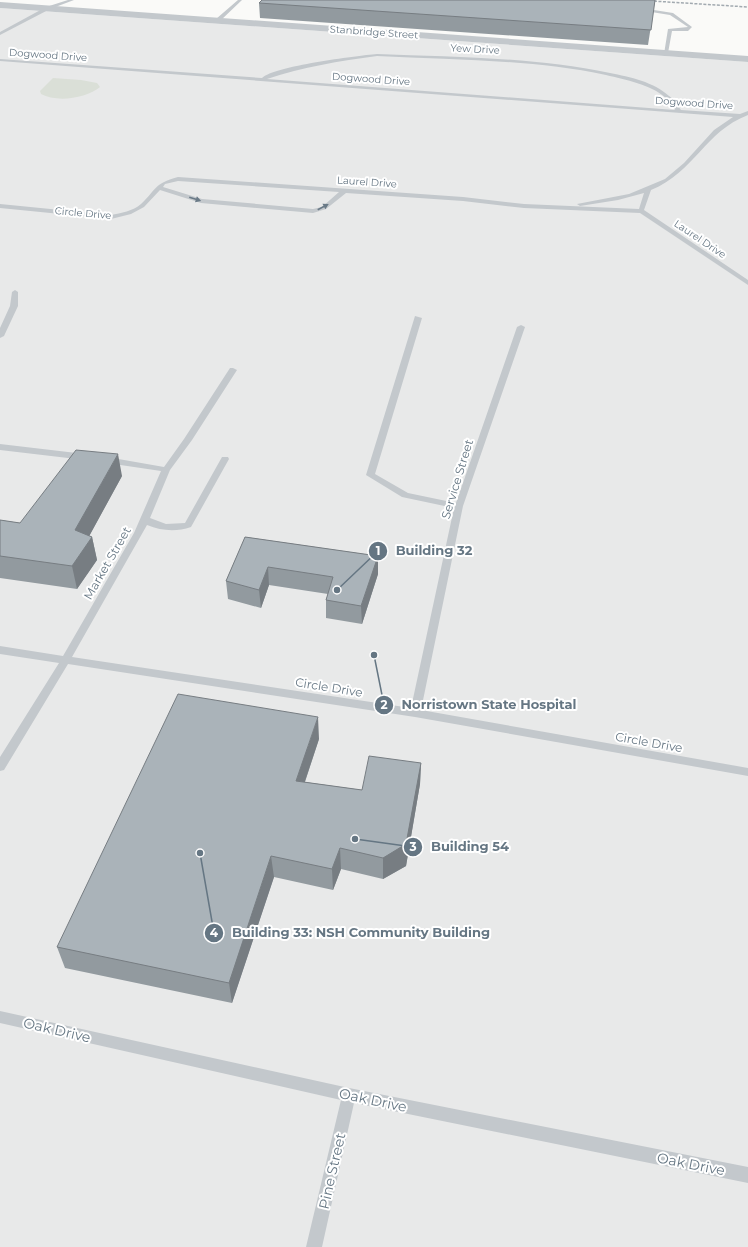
<svg xmlns="http://www.w3.org/2000/svg" width="748" height="1247" font-family="Montserrat,sans-serif">
<style>
.built{fill:#e8e9e9}
.green{fill:#dadfd7}
.lines{fill:none;stroke-linecap:round;stroke-linejoin:round}
.lane{fill:#c3c8cc;fill-rule:evenodd}
.street{fill:#c3c8cc;fill-rule:evenodd}
.rail{stroke:#a2aab0;stroke-width:1.5;stroke-dasharray:3 1.5;stroke-linecap:butt}
.wall{fill:#929a9f}
.shaded-wall{fill:#777d82}
.building{fill:#aab3b9;stroke:#777d82}
.oneway{fill:#6a7a87}
.labels{text-anchor:middle;dominant-baseline:central;stroke-width:4;stroke-linejoin:round;paint-order:stroke}
.far-street-label{font-size:10px;fill:#657683;stroke:#fff}
.street-label{font-size:12px;fill:#657683;stroke:#fff}
.near-street-label{font-size:14px;fill:#657683;stroke:#fff}
.leader{fill:none;stroke:#657683;stroke-width:1.5}
.callout-dot{fill:#657683;stroke:#fff;stroke-width:1.5}
.mark-label{font-size:12px;text-anchor:middle;font-weight:bold;fill:#fff}
.callout-label{font-size:13px;text-anchor:middle;font-weight:bold;fill:#657683;stroke:#fff;stroke-width:4;stroke-linejoin:round;paint-order:stroke}
</style>
<rect width="100%" height="100%" fill="#fafaf8"/>
<path class="built" d="M0,8L748,62V1247H0Z"/>
<path class="green" d="M53,78L81,80L97,83L100,87C87,98 57,103 41,94L40,91Z"/>
<g class="lines">
<path class="lane" d="M68,0H74L50,9L0,35V32L46,7Z
M238,0H242L220,21H216V19Z
M641,8L673,13L692,27L688,31H672L668,53L664,54L668,29L688,27L670,15L639,10Z
M377,54C455,57 534,57 610,73C630,77 654,82 669,96C674,99 677,105 681,110L740,114L748,111V115C704,132 695,172 651,190L644,210L748,280V285L640,213L524,208L463,201L346,193L326,209L313,213L201,203L160,190L144,207L131,214L111,219L0,208V204L111,215C121,213 133,211 141,204C158,188 153,184 178,177L463,197L524,204L639,209L644,193L618,200L580,206L577,204L629,194L665,179L684,163L714,130L733,117L0,61V59L262,78C275,66 355,56 377,54ZM377,56C454,60 531,59 606,75C626,80 650,84 666,98C669,101 672,106 675,110L267,79C303,67 339,61 377,56ZM178,181L339,192L322,207L313,209L202,199L163,187L165,184Z
M15,290L18,292V306L4,336L0,338V328L10,306L12,292Z
M415,316L422,318L375,474L408,493L456,503L517,327L521,325L525,327L463,506L421,710L748,768V776L415,717L68,664L4,770L0,771V757L59,663L0,654V646L63,656L134,533L161,471L107,463L103,460L107,457L164,467L184,439L230,368H233L237,370L192,440L170,470L150,518L166,524L185,523L222,457H228L229,459L191,527C176,532 162,531 147,525L72,657L411,708L454,508L402,497L366,475Z
M0,444L85,454L89,457L85,460L0,450Z
M0,1011L349,1088L748,1167V1183L354,1103L322,1247H306L341,1100L0,1023Z"/>
<path class="street" d="M0,2L748,56V62L0,8Z"/>
<path class="rail" d="M636,0L748,7"/>
</g>
<path class="wall" d="M655,0L648,45L260,18L259,3Z
M122,476L89,536L92,537L97,560L77,589L0,578V520L20,523Z
M245,537L378,556V574L362,624L326,618V600L328,594L269,585L261,608L228,599L226,581Z
M319,739L305,782L362,790L421,763L420,784L406,866L383,879L341,869L333,890L274,877L232,1003L65,968L57,947Z"/>
<path class="shaded-wall" d="M118,454L122,476L80,553L75,530Z
M92,537L97,560L77,589L72,566Z
M378,556V574L362,624L361,606Z
M268,567L269,585L261,608L259,590Z
M318,717L319,739L298,802L296,781Z
M421,763L420,784L406,866L383,879V858Z
M340,848L341,869L333,890L332,869Z
M271,856L274,877L232,1003L229,983Z"/>
<path class="building" d="M262,0H655L651,30L259,3Z
M76,450L118,454L75,530L92,537L72,566L0,556V520L20,523Z
M245,537L378,556L361,606L326,600L333,577L268,567L259,590L226,581Z
M178,694L318,717L296,781L362,790L369,756L421,763L406,844L383,858L340,848L332,869L271,856L229,983L57,947Z"/>
<defs><path id="oneway-solid" d="M-6-.8H1V-3.2L6.5 0L1 3.2V.8H-6Z"/></defs>
<g class="oneway">
<use href="#oneway-solid" transform="translate(195 199) rotate(17)"/>
<use href="#oneway-solid" transform="translate(323 207) rotate(-28)"/>
</g>
<g class="labels">
<g class="far-street-label">
<text transform="translate(374 32) rotate(4)">Stanbridge Street</text>
<text transform="translate(475 49) rotate(3)">Yew Drive</text>
<text transform="translate(48 55) rotate(4)">Dogwood Drive</text>
<text transform="translate(371 79) rotate(4)">Dogwood Drive</text>
<text transform="translate(694 103) rotate(4)">Dogwood Drive</text>
<text transform="translate(367 182) rotate(4)">Laurel Drive</text>
<text transform="translate(83 213) rotate(5)">Circle Drive</text>
<text transform="translate(700 239) rotate(34)">Laurel Drive</text>
</g>
<g class="street-label">
<text transform="translate(457 479) rotate(-73)">Service Street</text>
<text transform="translate(107 563) rotate(-60)">Market Street</text>
<text transform="translate(329 687) rotate(9)">Circle Drive</text>
<text transform="translate(649 742) rotate(10)">Circle Drive</text>
</g>
<g class="near-street-label">
<text transform="translate(57 1030) rotate(13)">Oak Drive</text>
<text transform="translate(373 1100) rotate(12)">Oak Drive</text>
<text transform="translate(691 1164) rotate(11)">Oak Drive</text>
<text transform="translate(332 1171) rotate(-77)">Pine Street</text>
</g>
</g>
<path class="leader" d="M337 590L378 551M374 655L384 705M355 839L413 847M200 853L214 933"/>
<g class="callout-dot">
<circle cx="337" cy="590" r="4"/>
<circle cx="374" cy="655" r="4"/>
<circle cx="355" cy="839" r="4"/>
<circle cx="200" cy="853" r="4"/>
<circle cx="378" cy="551" r="10"/>
<circle cx="384" cy="705" r="10"/>
<circle cx="413" cy="847" r="10"/>
<circle cx="214" cy="933" r="10"/>
</g>
<g class="mark-label">
<text x="378" y="555">1</text>
<text x="384" y="709">2</text>
<text x="413" y="851">3</text>
<text x="214" y="937">4</text>
</g>
<g class="callout-label">
<text x="434" y="555">Building 32</text>
<text x="489" y="709">Norristown State Hospital</text>
<text x="470" y="851">Building 54</text>
<text x="361" y="937">Building 33: NSH Community Building</text>
</g>
</svg>
